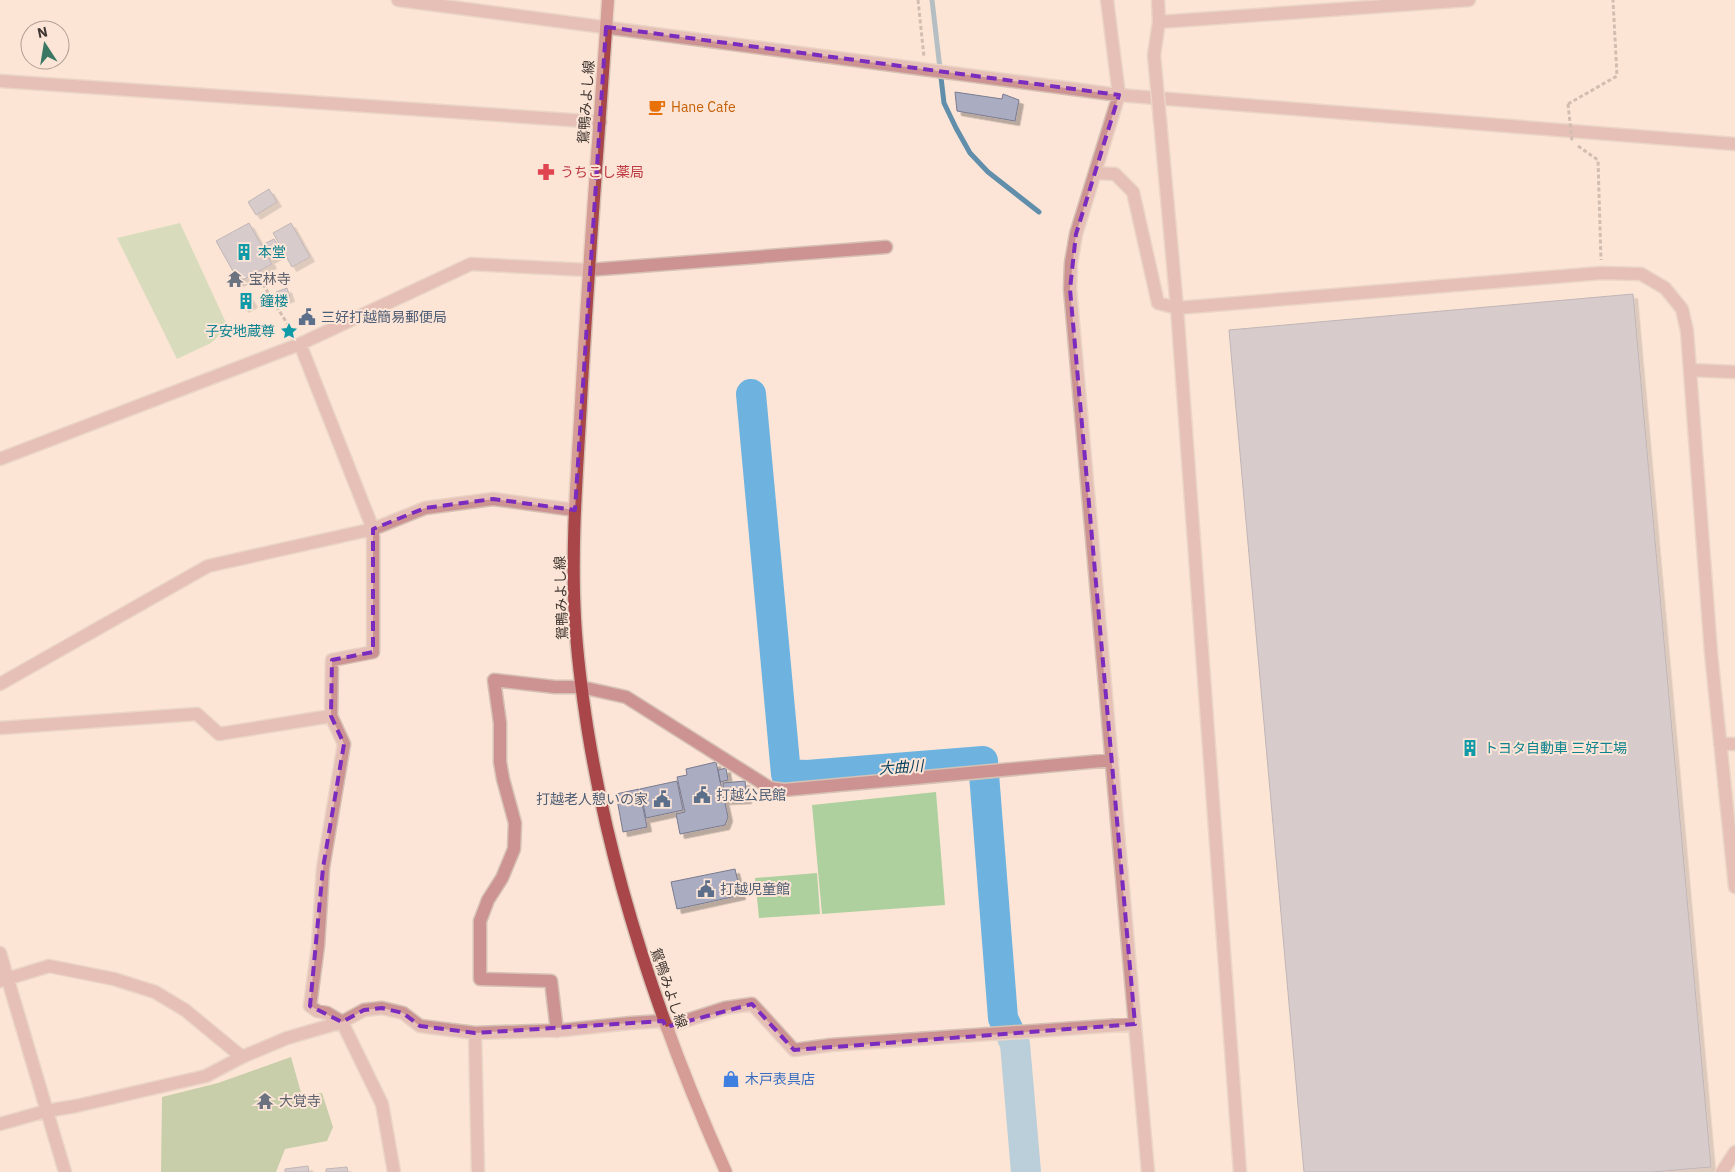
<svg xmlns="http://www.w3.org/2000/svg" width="1735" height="1172" font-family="'IBM Plex Sans','Noto Sans JP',sans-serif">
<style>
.green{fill:#aed09e}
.forest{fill:#89b175}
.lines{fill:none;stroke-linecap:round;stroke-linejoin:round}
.stream{stroke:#608eab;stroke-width:5}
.river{stroke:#6eb3df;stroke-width:30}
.building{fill:#aaacc2;stroke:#7a7b90;filter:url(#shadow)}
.minor-casing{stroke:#d6c2b5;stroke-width:15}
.major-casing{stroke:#d6c2b5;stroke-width:15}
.path{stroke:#9e8e84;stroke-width:3;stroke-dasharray:4 2.5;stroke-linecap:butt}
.minor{stroke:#cd9392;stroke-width:12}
.major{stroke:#a94649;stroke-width:12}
.minor-bridge-casing{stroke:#d6c2b5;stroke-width:15;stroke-linecap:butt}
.path-bridge{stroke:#9e8e84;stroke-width:3;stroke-dasharray:4 2.5;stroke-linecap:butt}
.minor-bridge{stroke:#cd9392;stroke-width:12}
.marked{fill:none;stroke:#7b2cbf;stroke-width:4;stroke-dasharray:10 6;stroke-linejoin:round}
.labels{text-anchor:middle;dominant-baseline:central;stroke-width:4;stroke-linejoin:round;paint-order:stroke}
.street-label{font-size:14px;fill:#403732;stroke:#fce5d6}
.food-label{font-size:14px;fill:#c56008;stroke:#fce5d6;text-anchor:start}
.health-label{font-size:14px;fill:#be3a42;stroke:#fce5d6;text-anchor:start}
.culture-label{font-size:14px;fill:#0d838f;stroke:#fce5d6;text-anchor:start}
.worship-label{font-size:14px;fill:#5b616d;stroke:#fce5d6;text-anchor:start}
.service-label{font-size:14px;fill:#4e5e75;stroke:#fce5d6;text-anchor:start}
.shop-label{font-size:14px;fill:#366cbe;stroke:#fce5d6;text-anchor:start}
.water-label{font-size:15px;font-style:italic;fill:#033e5c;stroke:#fce5d6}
</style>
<defs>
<filter id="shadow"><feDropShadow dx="4.5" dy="4.5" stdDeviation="0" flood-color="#0004"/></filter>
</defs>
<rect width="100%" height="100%" fill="#fce5d6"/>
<path class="green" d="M180,223L228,327L211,343L177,359L117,238Z
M936,792L945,905L822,914L812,805Z
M817,873L820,914L759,918L755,878Z"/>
<path class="forest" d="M291,1057L302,1096L322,1093L333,1127L327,1141L285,1149L276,1172H161L162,1097L218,1083Z"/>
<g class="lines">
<path class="stream" d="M932,0L944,103L956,128L970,153L988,172L1039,212"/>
<path class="river" d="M751,394L786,774L807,775L983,761L1003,1018L1015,1044L1026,1172"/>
</g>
<path class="building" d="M955,92L1002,99L1003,94L1019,100L1015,121L957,111Z
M269,189L277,202L256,215L248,202Z
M249,223L272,264L239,282L216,241Z
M291,223L310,257L292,267L273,233Z
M274,239L282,252L270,259L262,245Z
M287,288L290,297L280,301L276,292Z
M1633,294L1711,1167L1652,1172H1304L1229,330Z
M248,295L253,303L244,308L240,299Z
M716,762L728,817L725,825L680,834L676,814L685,812L677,777L687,775L686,769Z
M726,768L728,780L720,782L718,770Z
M677,781L683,810L646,818L640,789Z
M745,781L747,799L725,800L723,783Z
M639,789L647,827L623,832L616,794Z
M735,869L741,895L677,909L671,882Z
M308,1166L309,1172H285V1169Z
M347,1167L348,1172H326V1169Z"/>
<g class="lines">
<g class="minor-casing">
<path id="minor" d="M398,0L1119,95L1735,144
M1107,0L1119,95L1076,234L1071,263L1070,289L1148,1172
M1159,22L1469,0
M1154,55L1159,22L1158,0
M0,81L600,122
M1160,120L1177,308L1240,1172
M1095,173L1115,174L1133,192L1158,303L1177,308L1601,273L1641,274L1665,288L1682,309L1687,331L1711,653L1735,887
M300,344L373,529V652L332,660L331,716L344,744L323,868L318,946L310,1006L317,1011L327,1013L342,1022L382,1104L394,1172
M1690,370L1735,372
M0,459L300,344L471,264L588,270L886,247
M0,684L208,566L373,529L425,508L493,499L575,510
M0,728L197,714L219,734L331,716
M1720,744H1735
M0,953L65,1172
M0,981L49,966L114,979L155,992L185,1010L242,1057
M666,1027L725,1008L752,1004L794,1050L831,1045L1135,1024
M557,1031L551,981L480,979V921L488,900L502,878L514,849L515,823L503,779L500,762V723L494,680L555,687H581L626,697L770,788L784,790L1112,760
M475,1033L478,1172
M0,1124L46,1111L76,1106L206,1076L242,1057L287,1038L342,1022L364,1010L382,1008L403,1013L420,1026L475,1033L564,1030L631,1023L663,1021
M1722,1172L1735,1152"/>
</g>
<g class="major-casing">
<path id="major" d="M608,0C599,134 588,268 581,402C577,474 571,546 575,618C577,656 582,694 588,732C613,886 662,1030 726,1172"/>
</g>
<path class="path" d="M918,0L924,57
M1568,104L1617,76L1613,0
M1578,146L1598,160L1601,260
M256,273L293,333"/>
<use href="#minor" class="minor"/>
<use href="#major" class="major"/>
<g class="minor-bridge-casing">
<path id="minor-bridge" d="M1154,55L1160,120"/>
</g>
<path class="path-bridge" d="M1568,104L1572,141"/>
<use href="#minor-bridge" class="minor-bridge"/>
</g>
<path d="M0 0H1735V1172H0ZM606,27L1119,95L1076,234L1070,289L1135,1024L794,1050L752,1004L666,1027L663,1021L475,1033L420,1026L403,1013L382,1008L364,1010L342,1022L310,1006L323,868L344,744L331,716L332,660L373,652V529L425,508L493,499L575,510Z" fill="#fce5d6" fill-opacity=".55" fill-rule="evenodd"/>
<path class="marked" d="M606,27L1119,95L1076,234L1070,289L1135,1024L794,1050L752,1004L666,1027L663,1021L475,1033L420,1026L403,1013L382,1008L364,1010L342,1022L310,1006L323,868L344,744L331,716L332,660L373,652V529L425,508L493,499L575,510Z"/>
<defs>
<g id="cafe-bare" transform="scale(1.35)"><path d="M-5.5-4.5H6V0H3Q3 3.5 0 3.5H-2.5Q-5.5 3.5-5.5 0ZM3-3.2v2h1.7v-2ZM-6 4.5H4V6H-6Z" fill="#e8710a" stroke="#fce5d6" stroke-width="2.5" paint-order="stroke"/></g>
<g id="pharmacy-bare" transform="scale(1.35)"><path d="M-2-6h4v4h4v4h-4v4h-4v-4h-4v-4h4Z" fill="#e0444e" stroke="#fce5d6" stroke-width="2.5" paint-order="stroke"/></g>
<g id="building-bare" transform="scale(1.35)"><path d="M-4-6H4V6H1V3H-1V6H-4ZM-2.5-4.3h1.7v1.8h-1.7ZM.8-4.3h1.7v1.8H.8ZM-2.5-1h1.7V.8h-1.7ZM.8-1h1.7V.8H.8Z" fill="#0f9aa8" stroke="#fce5d6" stroke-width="2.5" paint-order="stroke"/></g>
<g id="temple-bare" transform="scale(1.35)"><path d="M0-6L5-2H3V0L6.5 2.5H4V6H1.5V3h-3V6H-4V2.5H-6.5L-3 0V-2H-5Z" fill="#6b7280" stroke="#fce5d6" stroke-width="2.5" paint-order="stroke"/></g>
<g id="civic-bare" transform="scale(1.35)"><path d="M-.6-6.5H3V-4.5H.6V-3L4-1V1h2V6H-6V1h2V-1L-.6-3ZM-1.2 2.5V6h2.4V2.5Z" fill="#5c6f8a" stroke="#fce5d6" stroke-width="2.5" paint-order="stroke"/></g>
<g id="sight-bare" transform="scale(1.35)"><path d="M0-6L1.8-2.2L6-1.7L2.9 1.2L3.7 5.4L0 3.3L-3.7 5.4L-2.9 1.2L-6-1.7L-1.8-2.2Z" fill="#0f9aa8" stroke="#fce5d6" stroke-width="2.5" paint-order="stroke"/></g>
<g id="shop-bare" transform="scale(1.35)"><path d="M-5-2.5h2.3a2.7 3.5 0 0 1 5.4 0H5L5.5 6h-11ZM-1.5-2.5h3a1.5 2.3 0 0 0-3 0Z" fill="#3f7fe0" stroke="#fce5d6" stroke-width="2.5" paint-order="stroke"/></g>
</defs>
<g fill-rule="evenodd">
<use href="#cafe-bare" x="657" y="107"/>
<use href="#pharmacy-bare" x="546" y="172"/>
<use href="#building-bare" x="244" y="252"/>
<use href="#temple-bare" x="235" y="279"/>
<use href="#building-bare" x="246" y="301"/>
<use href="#civic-bare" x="307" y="317"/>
<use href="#sight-bare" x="289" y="331"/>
<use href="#building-bare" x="1470" y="748"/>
<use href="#civic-bare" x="702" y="795"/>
<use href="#civic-bare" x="662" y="799"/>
<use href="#civic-bare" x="706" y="889"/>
<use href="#shop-bare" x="731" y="1079"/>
<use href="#temple-bare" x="265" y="1101"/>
</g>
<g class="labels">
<g class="street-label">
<text transform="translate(586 102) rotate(-86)">鴛鴨みよし線</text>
<text transform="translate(561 598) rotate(-92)">鴛鴨みよし線</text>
<text transform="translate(669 988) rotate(71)">鴛鴨みよし線</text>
</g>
<g class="food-label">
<text x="671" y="107">Hane Cafe</text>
</g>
<g class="health-label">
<text x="560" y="172">うちこし薬局</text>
</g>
<g class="culture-label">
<text x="258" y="252">本堂</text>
<text x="260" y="301">鐘楼</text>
<text x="275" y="331" text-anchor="end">子安地蔵尊</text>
<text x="1484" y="748">トヨタ自動車 三好工場</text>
</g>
<g class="worship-label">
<text x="249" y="279">宝林寺</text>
<text x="279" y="1101">大覚寺</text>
</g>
<g class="service-label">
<text x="321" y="317">三好打越簡易郵便局</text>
<text x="716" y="795">打越公民館</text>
<text x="648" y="799" text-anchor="end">打越老人憩いの家</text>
<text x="720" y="889">打越児童館</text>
</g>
<g class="shop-label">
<text x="745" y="1079">木戸表具店</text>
</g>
<g class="water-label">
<text transform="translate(901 767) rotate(-4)">大曲川</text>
</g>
</g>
<g transform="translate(45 45) rotate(348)"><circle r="24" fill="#fce5d6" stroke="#b19f94"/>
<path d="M0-4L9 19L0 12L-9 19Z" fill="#3a7864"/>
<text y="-8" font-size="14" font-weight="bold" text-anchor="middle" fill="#403732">N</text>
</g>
</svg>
